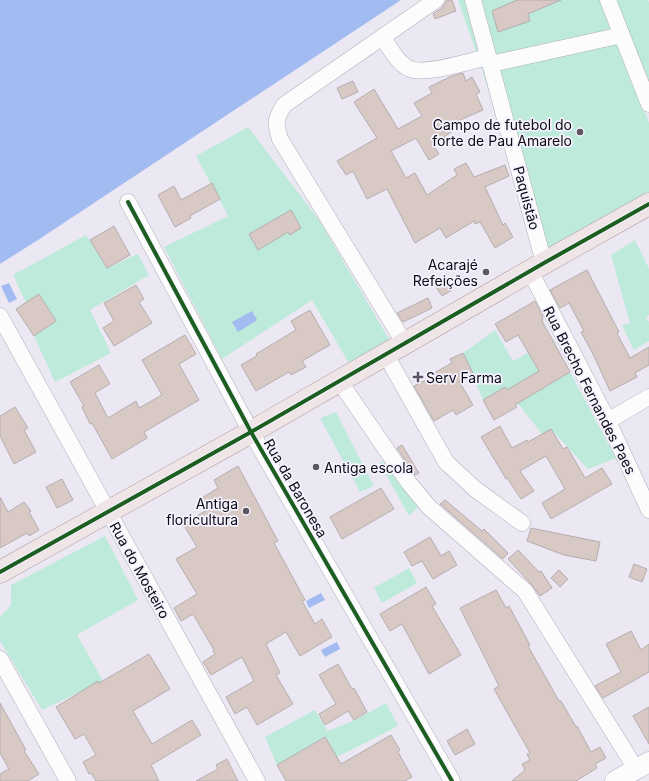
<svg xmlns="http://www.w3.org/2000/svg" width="649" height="781" font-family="Inter,sans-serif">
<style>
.green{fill:#bdeada}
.water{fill:#a2bbf0}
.building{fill:#d8c9c4;stroke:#b4aeb0}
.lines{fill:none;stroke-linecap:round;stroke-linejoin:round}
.minor-casing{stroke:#b1aeb9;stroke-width:17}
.tertiary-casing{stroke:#b1aeb9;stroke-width:21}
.primary-casing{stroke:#b2a0a4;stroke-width:23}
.minor{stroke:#fcfcfd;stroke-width:16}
.tertiary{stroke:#fcfcfd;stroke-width:20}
.primary{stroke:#f0e5e6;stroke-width:22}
.cycleway-casing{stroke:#f4f2fe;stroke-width:6}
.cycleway{stroke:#1b5e20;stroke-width:4}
.poi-dot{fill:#5a5762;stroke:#f4f2fe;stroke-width:1.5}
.labels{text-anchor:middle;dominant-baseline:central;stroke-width:3.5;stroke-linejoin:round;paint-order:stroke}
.poi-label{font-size:14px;fill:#0c0913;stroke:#f4f2fe;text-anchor:end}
.street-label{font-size:14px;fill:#0c0913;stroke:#f4f2fe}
</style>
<rect width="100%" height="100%" fill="#ebe8f4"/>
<path class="green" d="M458,0H604L649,123V197L540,257L481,66Z
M611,0H647L649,2V90Z
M248,127L319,220L390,341L350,365L312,300L222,359L164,247L228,216L196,156Z
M86,235L107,268L138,254L149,275L90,310L111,353L55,382L34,336L56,321L39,294L26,303L13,275Z
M635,240L649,269V315L646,317L649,322V341L634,350L622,325L630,323L611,255Z
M495,330L513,361L553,339L562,358L523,380L532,395L570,372L616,458L588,469L551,429L542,434L505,387L483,400L463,353Z
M336,412L374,486L360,492L320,418Z
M379,462H389L418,507L409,516Z
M105,536L138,600L77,635L103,681L42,710L0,641V617L11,605V585Z
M409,568L417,583L382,603L374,588Z
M386,703L398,726L337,757L325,737L277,765L265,737L315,710L328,731L351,722Z"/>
<path class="water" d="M0,0H401L38,240L0,264Z
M9,283L17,299L9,303L1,286Z
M252,311L257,320L238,332L232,322Z
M321,593L325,600L309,608L306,601Z
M337,642L340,649L325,657L321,650Z"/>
<path class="building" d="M447,0H452L456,11L435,19L433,14L442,8Z
M517,0H561L528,14L530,21L498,32L492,11Z
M463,73L466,81L472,77L480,92L476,94L483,110L460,120L462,124L433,145L439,154L429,160L416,138L391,151L406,178L415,173L427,195L457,175L454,169L466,163L474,177L505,165L509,176L485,187L503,225L505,223L513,237L495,248L480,222L475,224L474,221L446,238L440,228L415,243L387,189L367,199L353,171L346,175L337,161L377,138L354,102L374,89L398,129L422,116L414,103L432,93L429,87L452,76Z
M353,81L358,92L342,99L337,88Z
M212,183L220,199L190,216L191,218L175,227L158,195L174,186L181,200Z
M291,210L301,228L290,235L288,232L258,250L249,234Z
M114,226L130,255L107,268L90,240Z
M587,270L619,332L617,333L630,358L649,347V365L635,373L637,377L610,391L593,354L581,332L584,331L569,303L560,308L550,290Z
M444,278L452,290L442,296L434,284Z
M136,285L144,299L139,302L152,323L114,346L103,328L114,321L104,303Z
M39,294L56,321L34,336L16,309Z
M428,298L432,308L403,322L397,313Z
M535,301L543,317L542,318L543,320L542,321L570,372L515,405L517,407L494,420L483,400L505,387L507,390L539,371L518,335L506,342L495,324Z
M310,310L330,345L302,361L306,367L291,375L289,372L256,391L241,365L257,356L256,354L296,330L291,321Z
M185,335L196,354L179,364L199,400L144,432L147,438L112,459L92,423L90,424L82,407L84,406L70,382L99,365L110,384L95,393L108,418L136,401L139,408L162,395L142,360Z
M463,353L473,373L459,381L473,405L456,415L453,410L434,421L414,386L433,376L432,374L452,363L450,359Z
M15,407L28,428L24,430L36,452L14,464L0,436V416Z
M500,426L512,448L527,440L528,442L551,429L563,449L567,447L585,478L602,468L612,484L551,519L542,503L565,489L546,456L520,471L534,491L521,499L507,478L506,479L481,437Z
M402,445L419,473L415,475L397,448Z
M238,466L278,541L274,543L305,600L302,601L315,624L322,619L332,637L300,656L286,632L266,644L280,673L276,675L293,704L257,725L247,707L235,714L226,697L254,681L242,657L211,675L203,662L215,654L213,651L214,650L193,614L181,621L174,608L197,594L176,559L197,547L183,524L207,510L200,499L218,488L214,480Z
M62,479L73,500L57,508L46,487Z
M381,488L394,509L342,539L330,517Z
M0,497L8,512L24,502L31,511L29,512L39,530L29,536L27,533L0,548Z
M445,500L482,531L484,529L508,553L503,559L440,504Z
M531,528L600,542L596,561L564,555L527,541Z
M430,537L441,556L449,551L457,565L433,579L422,561L412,566L404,552Z
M518,550L539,572L541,571L552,588L540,596L531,584L508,559Z
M634,564L647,569L642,582L629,577Z
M559,570L568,579L560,587L551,578Z
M426,587L436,604L432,606L461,655L429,674L402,624L390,631L380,614Z
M496,590L506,608L509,606L530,645L528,646L559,701H561L576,727L577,726L591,752L600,747L606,758L595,764L597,768L576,781H512L525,770L522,764L530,760L527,754L530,753L494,689L499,686L460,608Z
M631,631L641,650L649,644V672L603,698L595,686L621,672L606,644Z
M149,654L170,689L133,711L152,744L192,720L201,735L151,765L159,781H96L91,773L89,774L83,762L96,755L84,734L75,739L56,707L98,681L99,683Z
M338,664L352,689L354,688L367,712L354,720L348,711L325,725L319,714L336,704L319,675Z
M0,703L26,750L24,751L39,774L28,781H0V774L9,769L0,753Z
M649,707V744L633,716Z
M467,729L475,744L455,755L447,741Z
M391,735L400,750L398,752L412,777L405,781H286L277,765L325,737L341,764Z
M227,759L238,781H196L218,769L216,765Z"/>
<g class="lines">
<g class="minor-casing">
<path id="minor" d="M473,0L544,263
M608,0L649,104
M383,37C388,46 399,65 410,69C427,75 470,61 488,57
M491,64L622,35
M128,202L251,432L452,781
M530,271L608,421L649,510
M0,316L257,781
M405,344L280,139C275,122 275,120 284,105L436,0
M386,355L446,462L475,489L522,523
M340,382L409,483L429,507L525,591L636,769
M608,421L649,397
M0,659L68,781"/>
</g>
<g class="tertiary-casing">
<path id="tertiary" d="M615,781L649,762"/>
</g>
<g class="primary-casing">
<path id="primary" d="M0,572L251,432L544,263L649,204"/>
</g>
<use href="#minor" class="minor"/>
<use href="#tertiary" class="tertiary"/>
<use href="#primary" class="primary"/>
<g class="cycleway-casing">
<path id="cycleway" d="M128,202L251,432L452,781
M0,572L251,432L544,263L649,204"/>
</g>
<use href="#cycleway" class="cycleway"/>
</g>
<g class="poi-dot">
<circle cx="580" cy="132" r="4"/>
<circle cx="486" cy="272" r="4"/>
<path d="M416 371h4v4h4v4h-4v4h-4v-4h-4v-4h4z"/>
<circle cx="316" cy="467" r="4"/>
<circle cx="246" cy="511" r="4"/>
</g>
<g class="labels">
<g class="poi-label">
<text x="572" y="124">Campo de futebol do<tspan x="572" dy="16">forte de Pau Amarelo</tspan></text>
<text x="478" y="264">Acarajé<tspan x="478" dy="16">Refeições</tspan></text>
<text x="426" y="377" text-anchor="start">Serv Farma</text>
<text x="324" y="467" text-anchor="start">Antiga escola</text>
<text x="238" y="503">Antiga<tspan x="238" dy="16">floricultura</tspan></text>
</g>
<g class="street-label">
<text transform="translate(527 198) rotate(75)">Paquistão</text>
<text transform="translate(590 390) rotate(63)">Rua Brecho Fernandes Paes</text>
<text transform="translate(296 488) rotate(60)">Rua da Baronesa</text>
<text transform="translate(140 570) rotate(61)">Rua do Mosteiro</text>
</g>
</g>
</svg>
